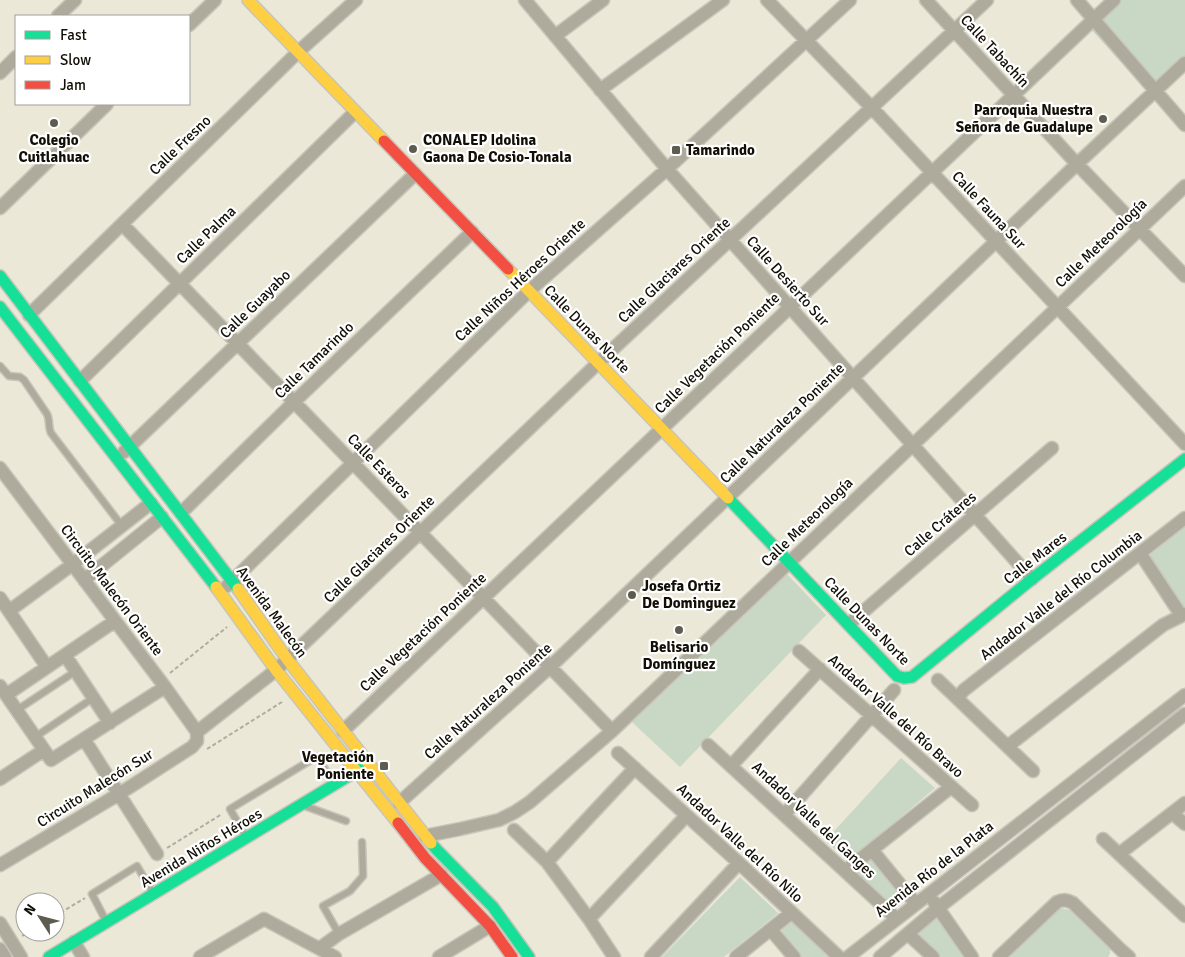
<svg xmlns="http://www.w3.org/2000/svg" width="1185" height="957" font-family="Signika,sans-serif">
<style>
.green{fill:#c9d8c4}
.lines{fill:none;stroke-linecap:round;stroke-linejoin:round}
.lane-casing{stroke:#c7c5b8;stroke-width:9}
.street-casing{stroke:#c7c5b8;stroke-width:15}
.fast-casing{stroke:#c7c5b8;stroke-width:14}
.slow-casing{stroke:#c7c5b8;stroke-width:14}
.jam-casing{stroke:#c7c5b8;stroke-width:14}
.path{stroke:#b0aca1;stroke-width:2;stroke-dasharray:4 2.5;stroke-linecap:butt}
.lane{stroke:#aeaa9c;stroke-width:6}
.street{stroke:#aeaa9c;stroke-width:12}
.fast{stroke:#16e098;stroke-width:11}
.slow{stroke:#ffcf43;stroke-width:11}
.jam{stroke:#f24e42;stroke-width:11}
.poi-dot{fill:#5e5c50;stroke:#fff;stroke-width:2}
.labels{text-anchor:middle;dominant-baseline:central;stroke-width:4.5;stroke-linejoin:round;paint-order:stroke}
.street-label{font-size:15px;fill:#121006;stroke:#fff}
.poi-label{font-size:15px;font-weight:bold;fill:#121006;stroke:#fff;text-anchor:start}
</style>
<rect width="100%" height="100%" fill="#ebe8d8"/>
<path class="green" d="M1118,0H1185V57L1147,91L1089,27Z
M1185,527V608H1183L1147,557Z
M787,574L826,615L680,767L632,722Z
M901,758L935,788L849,861L825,841Z
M871,858L905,900L894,910L853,872Z
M740,877L778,913L724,957H662Z
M1060,908L1070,910L1110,946V954L1108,957H1007Z
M937,917L964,957H941L917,934Z
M792,921L830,957H801L779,931Z"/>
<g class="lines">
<g class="lane-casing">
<path id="lane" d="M0,366L9,376L20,377L24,380L47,414C50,420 48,427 51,433L122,526
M17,710L76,671
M35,737L93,698
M305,806L346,821
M246,837L230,809L316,757L335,783
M106,921L92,894L137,866L153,893
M339,934L323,906L350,891L363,876L362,842"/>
</g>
<g class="street-casing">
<path id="street" d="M525,0L667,169L1032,579
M767,0L872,108L1185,444
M926,0L1077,164L1185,276
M1077,0L1185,125
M58,16L75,0
M189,25L215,0
M555,36L603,0
M0,73L16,57
M600,90L723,0
M0,208L107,104
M122,224L612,731
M29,315L298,52L356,0
M80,381L355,112
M124,452L415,174
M0,468L165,687L197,732
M181,513L294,402L472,232
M1140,553L1181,615
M84,580L162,517
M227,586L529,291L667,169L850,0
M0,598L47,667
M9,611L73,564L151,503
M849,624L1052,448
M799,651L972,805
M65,655L110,723
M938,680L1033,771
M0,686L51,760L165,687
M6,695L115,621
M957,698L964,690L1185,518
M343,731L1114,0
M197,732L276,670L598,363L987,0
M84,739L157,854
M708,745L897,919
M1008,746L1163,625L1185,614
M618,753L739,863L839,957
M731,766L820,669
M0,779L44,750
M399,803L550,667L1077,164L1185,63
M1172,813L1185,824
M784,815L894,690
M514,830L547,862L589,919L614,957
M425,836L460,829L499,820L515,812L530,802L612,731L1185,186
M1103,839L1185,916
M872,850L916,904
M1119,854L1185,803
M547,862L635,768
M0,865L119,794L192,747L197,741V732
M845,871L951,787
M934,902L972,957
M589,919L686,816
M0,923L21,957
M771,930L794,957
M908,934L933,957
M74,942L83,957
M320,948L339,934L441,875
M0,949L5,957
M200,957L264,919L335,957
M439,957L490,926
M651,957L739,863
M736,957L791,913
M848,957L1185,695
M880,957L938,908L1185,714
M999,957L1057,902C1063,899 1067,900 1073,903L1121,950L1129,957"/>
</g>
<g class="fast-casing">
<path id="fast" d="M0,276L238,589
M0,307L216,587
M728,498L897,676L904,678L912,677L1032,579L1185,459
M431,843L437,850L493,907L529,957
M49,957L365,766"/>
</g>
<g class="slow-casing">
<path id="slow" d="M248,0L384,141
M508,269L728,498
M216,587L276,670L398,823
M238,589L287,659L431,843"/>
</g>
<g class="jam-casing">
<path id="jam" d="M384,141L508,269
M398,823L425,858L490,926L512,957"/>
</g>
<path class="path" d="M170,673L227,627
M207,749L282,702
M167,848L222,814
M55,916L85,898
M22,936L29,932"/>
<use href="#lane" class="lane"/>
<use href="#street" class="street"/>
<use href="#fast" class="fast"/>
<use href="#slow" class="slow"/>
<use href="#jam" class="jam"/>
</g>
<g class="poi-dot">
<circle cx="1103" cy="119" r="5"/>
<circle cx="54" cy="123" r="5"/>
<circle cx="413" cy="149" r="5"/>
<rect x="671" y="145" width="10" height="10" rx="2.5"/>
<circle cx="632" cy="595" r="5"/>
<circle cx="679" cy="630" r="5"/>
<rect x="379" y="761" width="10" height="10" rx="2.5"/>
</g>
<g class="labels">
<g class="street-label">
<text transform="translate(995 51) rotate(47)">Calle Tabachín</text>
<text transform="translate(180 145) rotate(-44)">Calle Fresno</text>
<text transform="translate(989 210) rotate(47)">Calle Fauna Sur</text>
<text transform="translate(206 235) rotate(-44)">Calle Palma</text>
<text transform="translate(1101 243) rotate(-44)">Calle Meteorología</text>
<text transform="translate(674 270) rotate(-43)">Calle Glaciares Oriente</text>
<text transform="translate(520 280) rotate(-43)">Calle Niños Héroes Oriente</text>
<text transform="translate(788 281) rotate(48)">Calle Desierto Sur</text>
<text transform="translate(255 304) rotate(-44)">Calle Guayabo</text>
<text transform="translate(587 329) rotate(46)">Calle Dunas Norte</text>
<text transform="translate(717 353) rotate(-44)">Calle Vegetación Poniente</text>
<text transform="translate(314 360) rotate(-44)">Calle Tamarindo</text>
<text transform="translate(782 423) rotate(-44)">Calle Naturaleza Poniente</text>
<text transform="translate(379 466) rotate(46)">Calle Esteros</text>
<text transform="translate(807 522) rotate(-44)">Calle Meteorología</text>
<text transform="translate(940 524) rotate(-41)">Calle Cráteres</text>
<text transform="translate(379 549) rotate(-44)">Calle Glaciares Oriente</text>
<text transform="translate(1035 558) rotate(-38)">Calle Mares</text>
<text transform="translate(112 590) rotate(53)">Circuito Malecón Oriente</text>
<text transform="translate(1061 595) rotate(-38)">Andador Valle del Río Columbia</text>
<text transform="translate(272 612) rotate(54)">Avenida Malecón</text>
<text transform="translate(867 621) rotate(46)">Calle Dunas Norte</text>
<text transform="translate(423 632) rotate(-43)">Calle Vegetación Poniente</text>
<text transform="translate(488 701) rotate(-42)">Calle Naturaleza Poniente</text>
<text transform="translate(896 716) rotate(42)">Andador Valle del Río Bravo</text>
<text transform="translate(95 788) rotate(-32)">Circuito Malecón Sur</text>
<text transform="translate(814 820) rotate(43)">Andador Valle del Ganges</text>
<text transform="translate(740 843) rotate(43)">Andador Valle del Río Nilo</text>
<text transform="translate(201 848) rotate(-31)">Avenida Niños Héroes</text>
<text transform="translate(934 869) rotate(-38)">Avenida Río de la Plata</text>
</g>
<g class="poi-label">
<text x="1093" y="110" text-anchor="end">Parroquia Nuestra<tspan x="1093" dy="17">Señora de Guadalupe</tspan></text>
<text x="54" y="140" text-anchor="middle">Colegio<tspan x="54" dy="17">Cuitlahuac</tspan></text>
<text x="423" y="140">CONALEP Idolina<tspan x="423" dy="17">Gaona De Cosio-Tonala</tspan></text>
<text x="686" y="150">Tamarindo</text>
<text x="642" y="586">Josefa Ortiz<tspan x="642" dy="17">De Dominguez</tspan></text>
<text x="679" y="647" text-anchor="middle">Belisario<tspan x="679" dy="17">Domínguez</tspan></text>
<text x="374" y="757" text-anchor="end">Vegetación<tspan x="374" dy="17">Poniente</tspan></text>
</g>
</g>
<rect x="15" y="15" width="175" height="90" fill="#ffffff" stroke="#a09f9b"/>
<rect x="25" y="31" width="25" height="8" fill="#16e098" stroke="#a09f9b"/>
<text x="60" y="40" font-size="15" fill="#121006">Fast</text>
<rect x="25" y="56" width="25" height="8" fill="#ffcf43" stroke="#a09f9b"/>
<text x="60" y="65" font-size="15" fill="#121006">Slow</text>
<rect x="25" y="81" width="25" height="8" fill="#f24e42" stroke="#a09f9b"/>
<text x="60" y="90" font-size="15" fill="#121006">Jam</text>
<g transform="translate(40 917) rotate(306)"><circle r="24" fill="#ffffff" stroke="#a09f9b"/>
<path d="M0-4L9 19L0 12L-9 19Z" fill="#5e5c50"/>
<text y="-8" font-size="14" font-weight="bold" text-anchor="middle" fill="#121006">N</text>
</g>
</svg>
